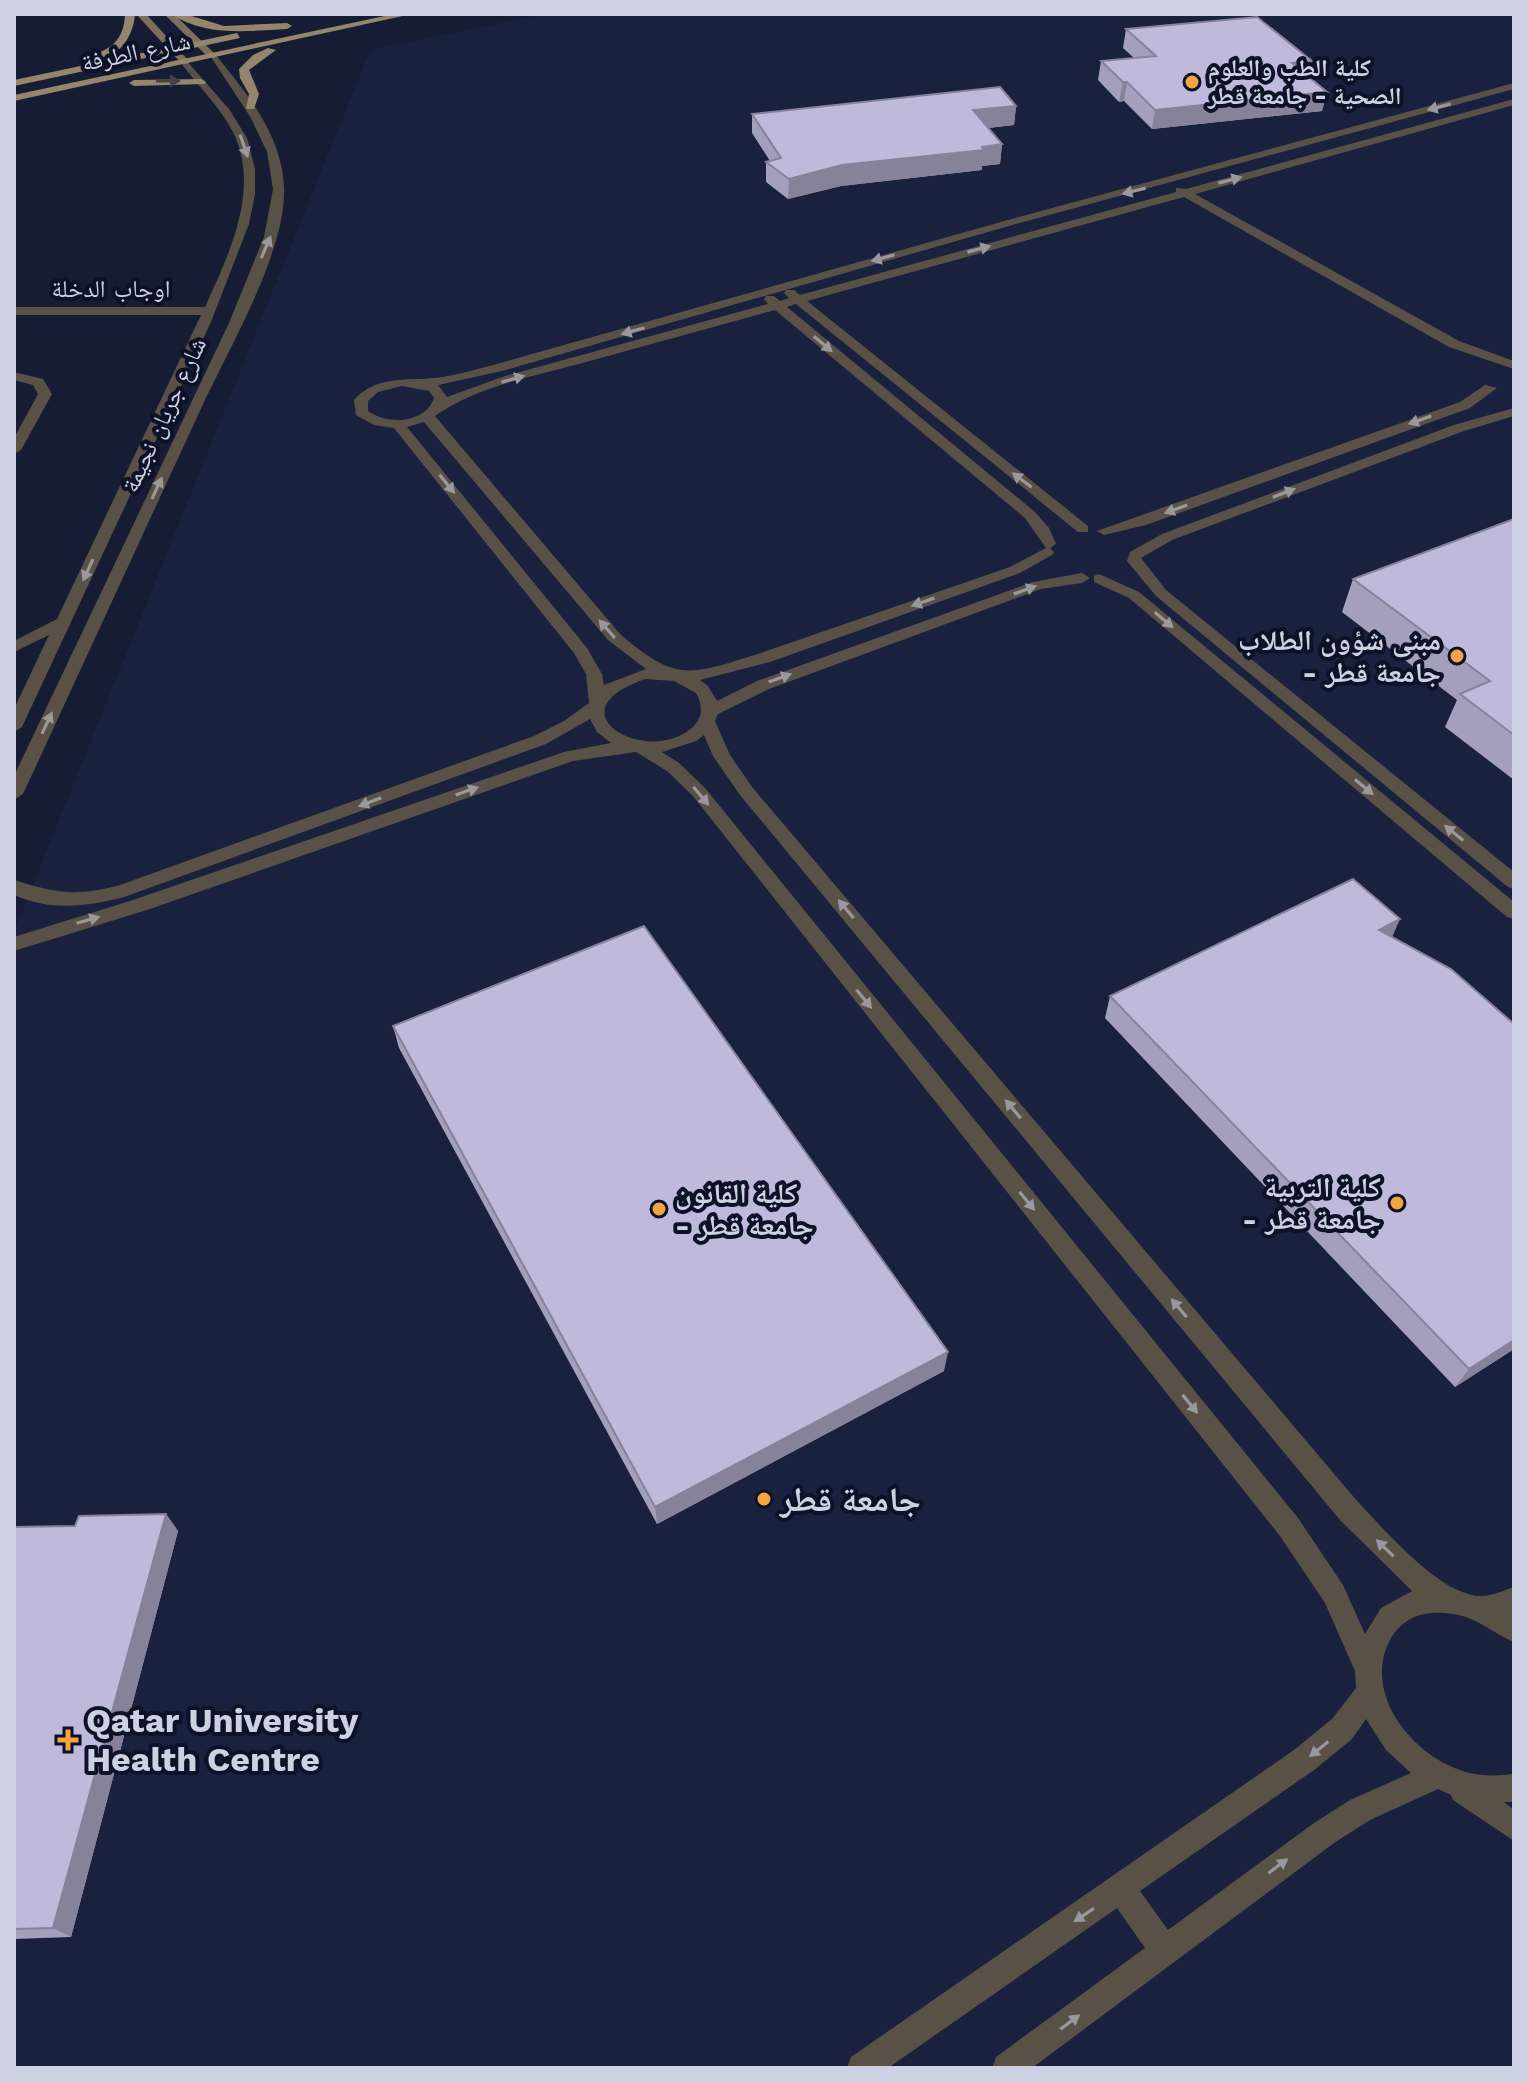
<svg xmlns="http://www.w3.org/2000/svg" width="1528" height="2082" font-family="'Work Sans','Noto Naskh Arabic',sans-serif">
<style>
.built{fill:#1a213f}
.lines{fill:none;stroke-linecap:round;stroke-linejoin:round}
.minor{fill:#5a5146;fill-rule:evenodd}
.secondary{fill:#7c6f5c;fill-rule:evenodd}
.primary{fill:#96856d;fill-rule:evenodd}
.wall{fill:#a49fbc}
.shaded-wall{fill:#868299}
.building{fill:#bfb9db;stroke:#868299;stroke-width:2}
.oneway{fill:#444044}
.oneway2{fill:#99989c}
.poi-dot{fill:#f2a541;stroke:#0d1229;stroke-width:3}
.labels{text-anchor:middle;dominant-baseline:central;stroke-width:8;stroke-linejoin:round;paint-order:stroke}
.far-street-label{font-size:24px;fill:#cdd2e3;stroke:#0d1229}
.far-poi-label{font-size:24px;font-weight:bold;fill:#cdd2e3;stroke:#0d1229;text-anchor:start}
.poi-label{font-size:28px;font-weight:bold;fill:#cdd2e3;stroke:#0d1229;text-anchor:end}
.near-poi-label{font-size:34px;font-weight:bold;fill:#cdd2e3;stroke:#0d1229;text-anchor:start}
</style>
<rect width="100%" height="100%" fill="#161c33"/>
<path class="built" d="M544,14H1514V2068H14V931L370,50Z"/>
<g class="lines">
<path class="minor" d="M209,54H215C246,92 282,135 284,187C287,252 226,353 199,413C140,540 82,667 23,794L14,800V776L229,323L264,237L273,189L267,152L251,118Z
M185,59L229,109L247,138L255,169V194L249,224L211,322L22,727L14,732V709L49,635L14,652V641L57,619L201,315H14V307H205C230,252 264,183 229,125C216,103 196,83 180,62Z
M1514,83V89L1016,224L502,371L438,385L447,397L505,376L768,304L764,299L766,296H774L780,301L789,298L784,293L786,290H794L800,295L1176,192V188L1186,189L1514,99V105L1195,194L1459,341L1514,361V369L1449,347L1184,197L807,301L1088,526V532H1078L796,304L787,307L1035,512L1049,528L1056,544L1050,548L1054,552L1052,555L1020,573L770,662L700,680L708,686L717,701L757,681L1033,582L1082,573L1090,578L1082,583L1041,589L769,689L718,714L715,721L730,755L752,787L1358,1502C1386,1531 1443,1599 1484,1596C1494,1595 1505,1590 1514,1587V1642C1492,1633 1477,1617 1453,1614C1427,1610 1404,1615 1390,1640C1359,1698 1423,1770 1483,1775C1493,1776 1504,1775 1514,1774V1802H1504L1514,1810V1841L1453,1800L1451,1795L1438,1789L1370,1820L1334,1843L1032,2068H992L996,2057L1145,1948L1117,1908L888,2068H847L851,2057L1294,1750L1332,1719L1356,1688L1355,1671L1325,1603L1280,1536L693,796L667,771L636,752L573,761L147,910L14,951V937L133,900L564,752L611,743L597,732L590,719L546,744L124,897C86,907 51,911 14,895V880C57,893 74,897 120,885L534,736L564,721L589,703L586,674L574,653L394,428L374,425L356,415L354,400C378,373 412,382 443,377C460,374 477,369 493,365L1008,220ZM775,310L1025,518L1046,548L1010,567L758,654C689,675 677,683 620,634L435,416C476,387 530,377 579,364C644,346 710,328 775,310ZM402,386L429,391L434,398C425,424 387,425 368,411V401L378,392ZM424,422L608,640L646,669L604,685L602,674L587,648L407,427ZM645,679L674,681L696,693C703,705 703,717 693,727C648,768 549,712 645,679ZM704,735L713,756L740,795L1340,1520L1412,1591L1381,1608L1365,1634L1343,1585L1298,1518L705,788L679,763L662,752L696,741ZM1366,1719L1386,1750L1411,1773L1350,1800L1314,1823L1168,1930L1140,1891L1314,1770L1352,1739Z
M14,372L43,379L52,394L21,450L14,454V438L38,394L33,385L14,380Z
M1485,385L1497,388L1470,408L1146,525L1104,535L1097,531L1460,402Z
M1514,408V416L1464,431L1172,540L1141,558L1166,590L1514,872V889L1508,887L1156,596L1127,561L1130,552L1162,534L1454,425Z
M1099,574L1139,592L1514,902V919L1507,917L1129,598L1094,582V576Z"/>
<path class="secondary" d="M136,14H146L188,60V64H182Z
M164,14H174L215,54V58H209Z"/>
<path class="primary" d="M125,14H135C133,41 115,61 87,61V57C111,49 124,41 125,14Z
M171,14H185L224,26L287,23L292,26L287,29C247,31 206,37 171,14Z
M394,14H412L14,101V95Z
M237,33L240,38L14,86V80Z
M268,48L276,50L249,70L259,94L254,109H246L249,94L240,78L239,69L253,55Z
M201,79L206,82L205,84L134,86L129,83L134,80Z"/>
</g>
<path class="wall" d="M1126,29L1312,61L1308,76L1327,92L1322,111L1152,129L1124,101L1119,102L1098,80L1101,61L1134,58L1123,48Z
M1016,106L1014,125L988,128L1002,144L1000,164L982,166V170L841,186L788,199L766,182V162L770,161L752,133V114Z
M1514,519V780L1445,727L1457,700L1342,612L1353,579Z
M1392,937L1514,1024V1349L1455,1387L1105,1018L1110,996Z
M393,1026L944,1371L657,1524L399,1048Z
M166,1514L178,1531L71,1937L14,1939V1527L75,1526Z"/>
<path class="shaded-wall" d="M1312,61L1307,80L1292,63Z
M1123,82H1127L1124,101L1119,102Z
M1327,92L1322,111L1152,129L1155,110Z
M1016,106L1014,125L971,130L973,110Z
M1002,144L1000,164L982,166V170L841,186L788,199L789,179L842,165Z
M1400,919L1390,942L1379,930Z
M1514,1340V1349L1455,1387L1469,1369Z
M948,1352L944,1371L657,1524L655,1507Z
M166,1514L178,1531L71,1937L53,1928Z"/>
<path class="building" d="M1257,17L1312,61L1292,63L1327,92L1155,110L1127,82H1123L1101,61L1156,56L1126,29Z
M1000,87L1016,106L973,110L1002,144L982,147L984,150L842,165L789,179L766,162L781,158L752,114Z
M1514,519V735L1460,694L1490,681L1353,579Z
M1353,879L1400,919L1379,930L1451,969L1514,1024V1340L1469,1369L1110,996Z
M644,926L948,1352L655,1507L393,1026Z
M166,1514L53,1928L14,1929V1527L75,1526L79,1516Z"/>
<defs><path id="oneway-solid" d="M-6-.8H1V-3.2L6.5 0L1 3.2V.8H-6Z" transform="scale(2)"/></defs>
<use class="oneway" href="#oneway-solid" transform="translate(168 81)"/>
<g class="oneway2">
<use href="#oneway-solid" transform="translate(1439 107) rotate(165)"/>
<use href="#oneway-solid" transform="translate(244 146) rotate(71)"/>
<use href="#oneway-solid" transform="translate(1230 180) rotate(-15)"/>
<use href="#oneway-solid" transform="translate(1134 191) rotate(166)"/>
<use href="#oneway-solid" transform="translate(266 247) rotate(-67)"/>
<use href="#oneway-solid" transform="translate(979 249) rotate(-15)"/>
<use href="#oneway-solid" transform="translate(883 258) rotate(164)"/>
<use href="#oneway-solid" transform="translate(633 331) rotate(164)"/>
<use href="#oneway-solid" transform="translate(823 344) rotate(40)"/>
<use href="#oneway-solid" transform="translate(513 379) rotate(-16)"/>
<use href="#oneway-solid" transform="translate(1420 420) rotate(161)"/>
<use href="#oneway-solid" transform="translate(1022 480) rotate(-143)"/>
<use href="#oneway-solid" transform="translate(447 484) rotate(51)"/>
<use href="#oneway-solid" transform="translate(157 488) rotate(-65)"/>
<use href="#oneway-solid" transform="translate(1284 493) rotate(-21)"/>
<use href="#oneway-solid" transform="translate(1176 509) rotate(160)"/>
<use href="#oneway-solid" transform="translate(88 570) rotate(115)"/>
<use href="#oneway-solid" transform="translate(1025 590) rotate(-20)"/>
<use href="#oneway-solid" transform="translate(923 602) rotate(161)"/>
<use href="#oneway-solid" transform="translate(1164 620) rotate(40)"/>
<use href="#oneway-solid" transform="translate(607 629) rotate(-131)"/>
<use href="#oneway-solid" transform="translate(780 678) rotate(-20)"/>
<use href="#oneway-solid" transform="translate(47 723) rotate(-65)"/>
<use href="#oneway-solid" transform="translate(1364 787) rotate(40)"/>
<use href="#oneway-solid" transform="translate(467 791) rotate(-19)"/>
<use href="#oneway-solid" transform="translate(701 796) rotate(50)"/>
<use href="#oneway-solid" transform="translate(370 802) rotate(159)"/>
<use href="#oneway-solid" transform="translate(1454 833) rotate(-141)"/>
<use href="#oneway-solid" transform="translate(846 909) rotate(-130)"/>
<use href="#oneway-solid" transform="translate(88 920) rotate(-16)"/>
<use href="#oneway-solid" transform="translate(864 999) rotate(51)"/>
<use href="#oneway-solid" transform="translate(1013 1109) rotate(-130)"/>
<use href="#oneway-solid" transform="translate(1027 1201) rotate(51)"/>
<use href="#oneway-solid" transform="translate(1179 1308) rotate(-130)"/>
<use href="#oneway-solid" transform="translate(1190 1404) rotate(51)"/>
<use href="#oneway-solid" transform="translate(1385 1548) rotate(-136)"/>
<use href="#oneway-solid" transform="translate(1319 1749) rotate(141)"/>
<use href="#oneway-solid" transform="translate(1278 1866) rotate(-37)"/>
<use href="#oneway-solid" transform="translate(1084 1915) rotate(146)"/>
<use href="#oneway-solid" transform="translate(1070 2022) rotate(-37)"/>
</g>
<g class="poi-dot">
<circle cx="1192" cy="82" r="8"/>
<circle cx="1457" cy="656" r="8"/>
<circle cx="1397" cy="1203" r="8"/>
<circle cx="659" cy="1209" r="8"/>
<circle cx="764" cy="1499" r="8"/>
<path d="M64 1728h8v8h8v8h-8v8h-8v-8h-8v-8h8z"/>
</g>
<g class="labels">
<g class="far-street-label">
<text transform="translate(136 52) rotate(-12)">شارع الطرفة</text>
<text x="111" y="289">اوجاب الدخلة</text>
<text transform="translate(164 415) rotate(-65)">شارع جريان نجيمة</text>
</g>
<g class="far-poi-label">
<text x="1208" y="68">كلية الطب والعلوم<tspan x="1208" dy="28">الصحية - جامعة قطر</tspan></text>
</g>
<g class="poi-label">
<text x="1441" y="640">مبنى شؤون الطلاب<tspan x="1441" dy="32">- جامعة قطر</tspan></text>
<text x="1381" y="1187">كلية التربية<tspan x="1381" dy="32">- جامعة قطر</tspan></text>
<text x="675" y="1193" text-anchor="start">كلية القانون<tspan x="675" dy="32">- جامعة قطر</tspan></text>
</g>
<g class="near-poi-label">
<text x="780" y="1499">جامعة قطر</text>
<text x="86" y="1720">Qatar University<tspan x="86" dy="39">Health Centre</tspan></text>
</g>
</g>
<rect width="1528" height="2082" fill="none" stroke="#cdd2e3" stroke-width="32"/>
</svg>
